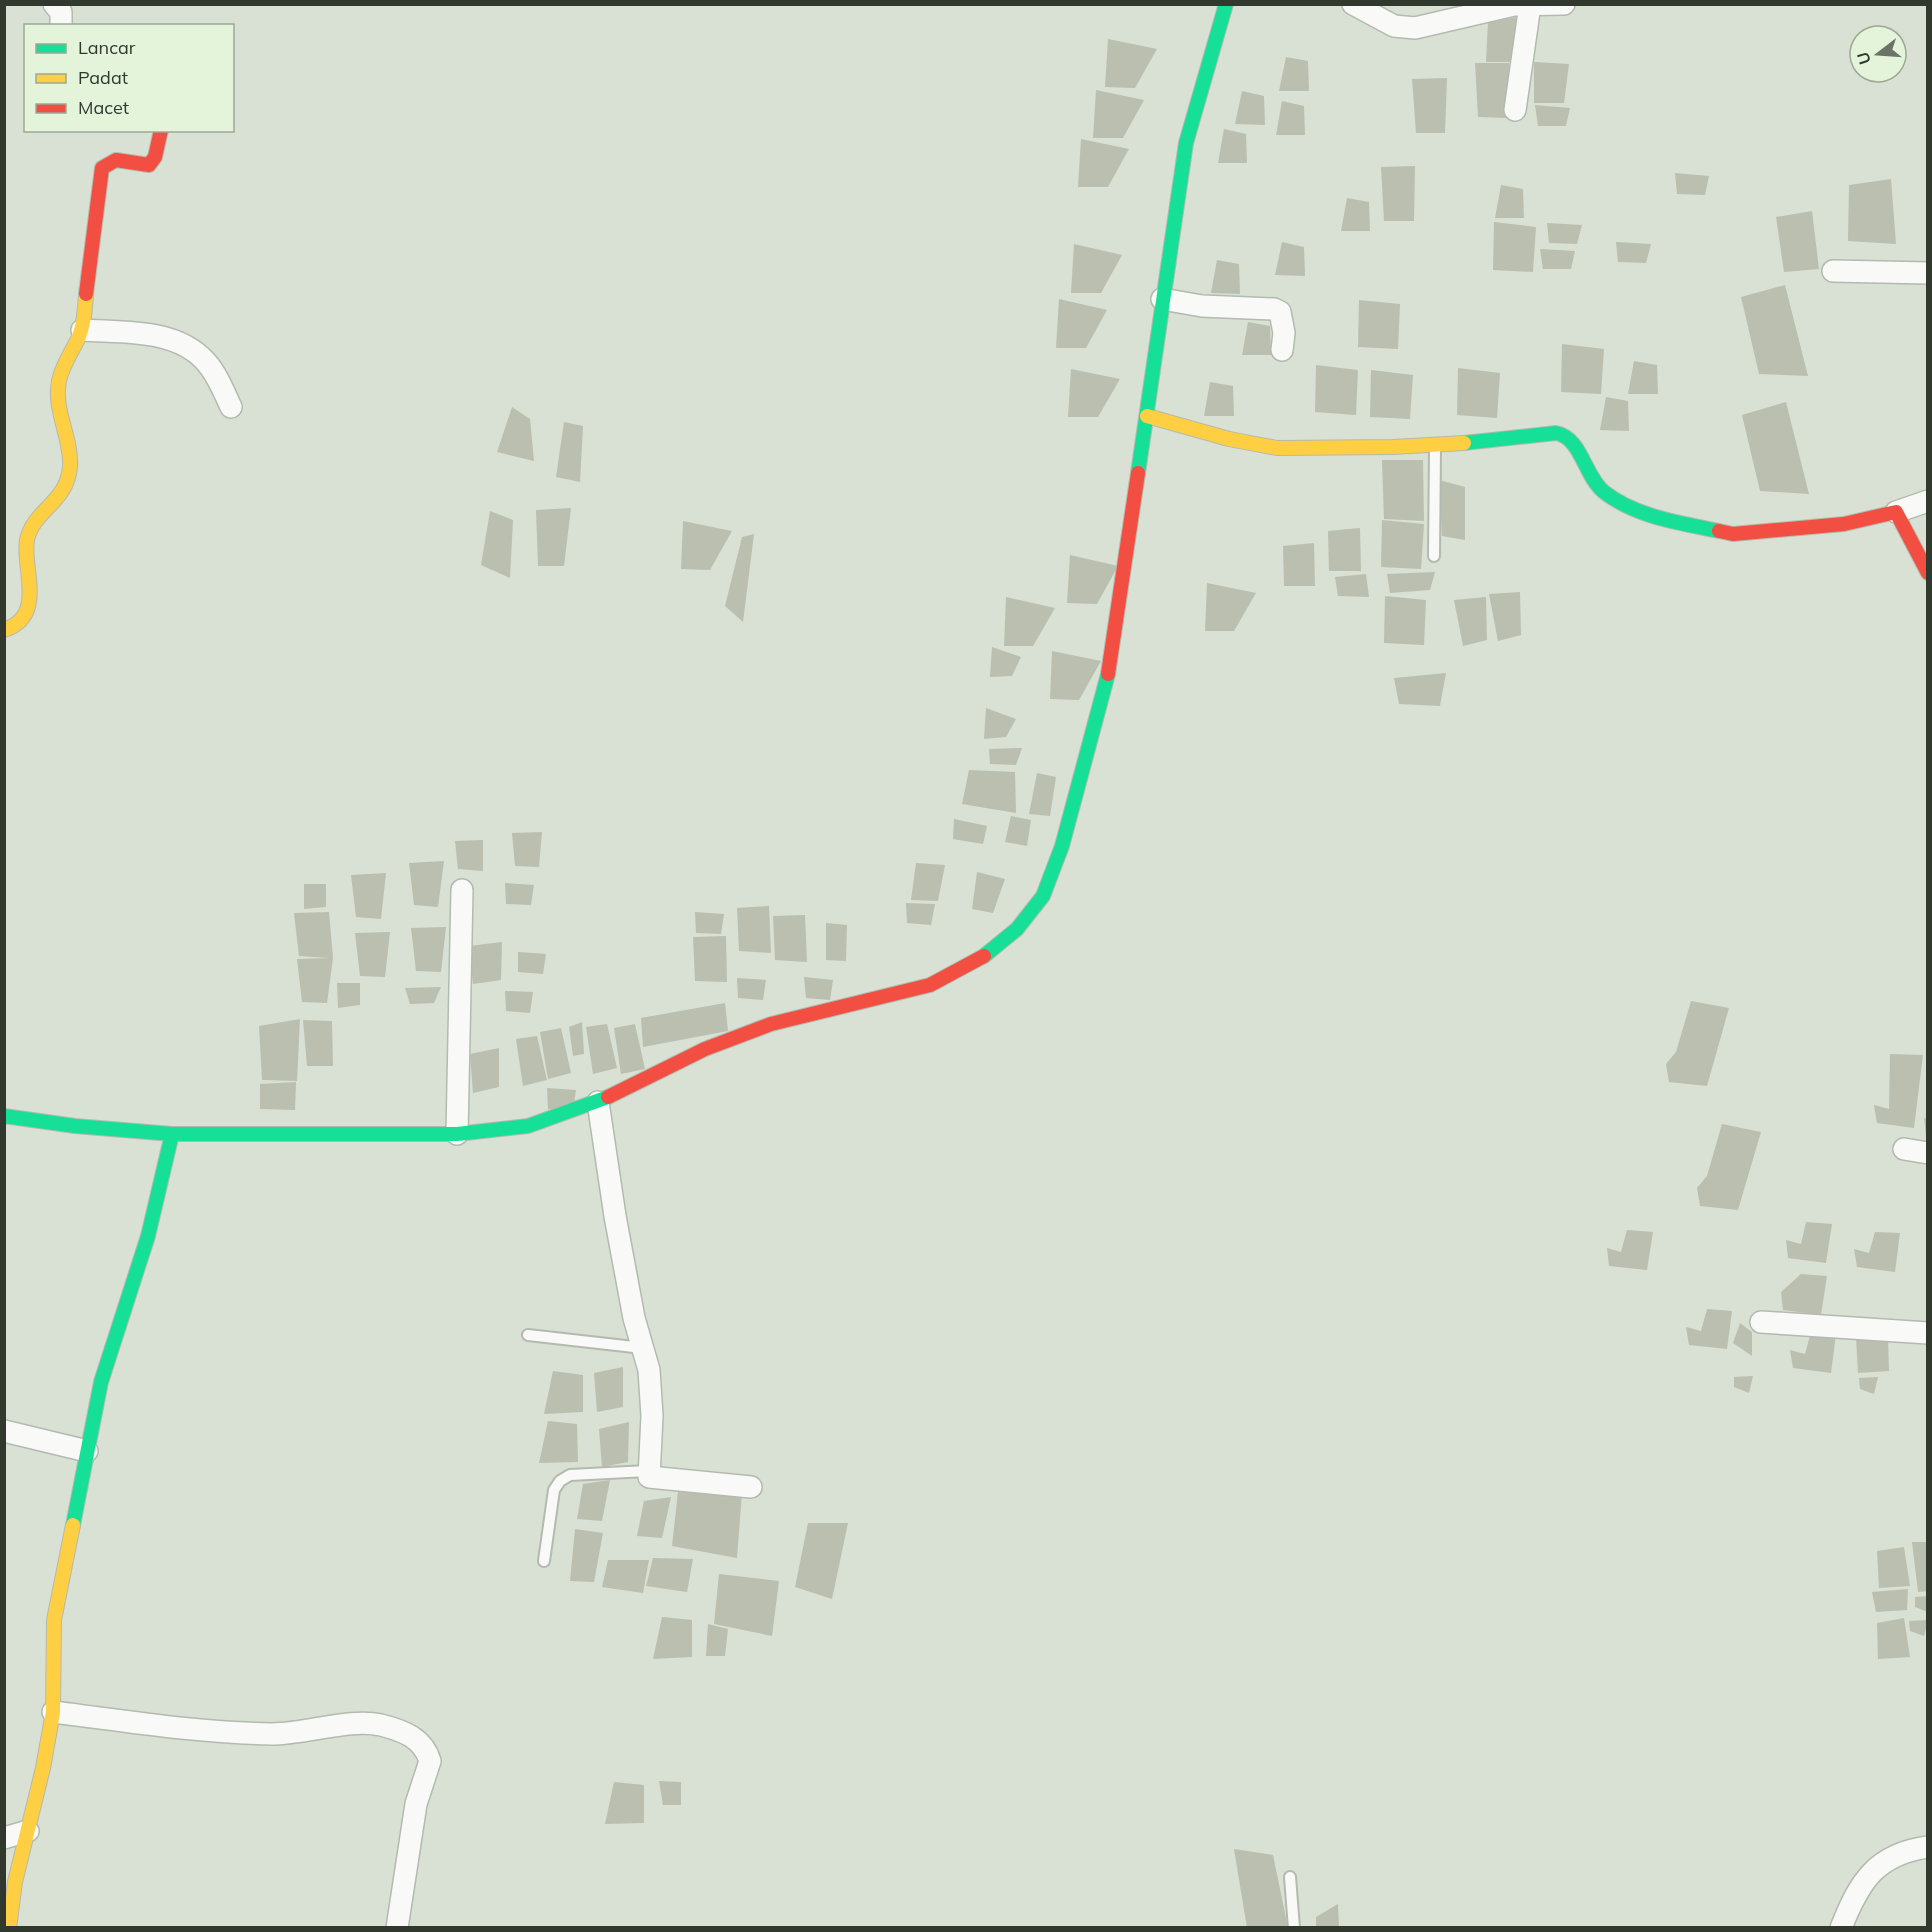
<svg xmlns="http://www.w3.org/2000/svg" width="1932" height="1932" font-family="Mulish,sans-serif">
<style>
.building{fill:#bbbfaf}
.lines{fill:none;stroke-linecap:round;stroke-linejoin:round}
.lane-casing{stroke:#b3baaf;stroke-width:14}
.street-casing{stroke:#b3baaf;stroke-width:24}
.fast-casing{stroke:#b3baaf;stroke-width:16}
.slow-casing{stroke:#b3baaf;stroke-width:16}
.jam-casing{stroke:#b3baaf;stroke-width:16}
.lane{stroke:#f9faf8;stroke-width:10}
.street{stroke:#f9faf8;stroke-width:21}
.fast{stroke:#16e098;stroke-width:14}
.slow{stroke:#ffcf43;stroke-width:14}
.jam{stroke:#f24e42;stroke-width:14}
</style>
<rect width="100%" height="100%" fill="#d8e1d3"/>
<path class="building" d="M1518,17L1515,62H1486L1488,22Z
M1108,39L1157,49L1135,88L1105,87Z
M1286,57L1308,61L1309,91H1279Z
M1534,62L1569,64L1564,103H1534Z
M1475,63H1509L1508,118L1478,117Z
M1447,78L1445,133H1416L1412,79Z
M1096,90L1144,100L1123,138H1093Z
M1242,91L1264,96L1265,125L1235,124Z
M1282,101L1304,106L1305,135H1276Z
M1535,105L1570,108L1566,126H1538Z
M1224,129L1246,134L1247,163H1218Z
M1081,139L1129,149L1108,187H1078Z
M1415,166L1414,221H1384L1381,167Z
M1675,173L1709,176L1705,195L1677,194Z
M1891,179L1896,244L1848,241L1849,185Z
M1501,185L1523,189L1524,218H1495Z
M1347,198L1369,202L1370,231H1341Z
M1812,211L1819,269L1784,272L1776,217Z
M1494,222L1536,227L1533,272L1493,270Z
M1547,223L1582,225L1577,244L1549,243Z
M1282,242L1304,247L1305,276L1275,275Z
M1616,242L1651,244L1646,263L1618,262Z
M1074,244L1122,255L1101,293H1071Z
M1540,249L1575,251L1571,269H1543Z
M1217,260L1239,264L1240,294L1211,293Z
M1785,285L1808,376L1759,374L1741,297Z
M1059,299L1107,310L1086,348H1056Z
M1359,300L1400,304L1398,349L1358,347Z
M1248,322L1270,326L1271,355H1242Z
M1562,344L1604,349L1601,394L1561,392Z
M1634,361L1657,365L1658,394H1628Z
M1316,365L1358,370L1356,415L1315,412Z
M1458,368L1500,373L1497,418L1457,415Z
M1071,369L1120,379L1098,417H1068Z
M1371,370L1413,375L1410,419L1370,417Z
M1210,382L1233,386L1234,416H1204Z
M1606,397L1628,401L1629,431L1600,430Z
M1786,402L1809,494L1760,491L1742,415Z
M512,407L530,419L534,461L497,452Z
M564,422L583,426L580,482L556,477Z
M1382,460H1423L1424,521L1384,519Z
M1439,480L1465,487V540L1442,536Z
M571,508L564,566H538L536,510Z
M490,511L513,520L510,578L481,565Z
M1382,520L1424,524L1421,569L1381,567Z
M683,521L732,531L710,570L681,569Z
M1360,528L1361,571H1329L1328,531Z
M754,534L743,622L725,606L742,537Z
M1314,543L1315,586H1284L1283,546Z
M1070,555L1118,566L1097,604L1067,603Z
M1435,572L1430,590L1390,593L1387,574Z
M1366,574L1369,597L1338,596L1335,577Z
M1207,583L1256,593L1234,631H1205Z
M1520,592L1521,635L1498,641L1489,594Z
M1385,596L1426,600L1424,645L1384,643Z
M1006,597L1055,608L1033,646H1004Z
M1486,597L1487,640L1463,646L1454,600Z
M992,647L1021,657L1012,676L990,677Z
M1052,651L1101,661L1079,700L1050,699Z
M1446,673L1440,706L1399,704L1394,678Z
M986,708L1016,719L1006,737L984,739Z
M1022,748L1016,765L990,764L989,749Z
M969,770L1015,772L1016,813L962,804Z
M1037,773L1056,777L1050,816L1029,814Z
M1011,816L1031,820L1027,846L1005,842Z
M954,819L987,826L983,844L953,839Z
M542,832L539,867L515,866L512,833Z
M483,840V871L458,869L455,841Z
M444,861L438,907L414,905L409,863Z
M916,863L945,865L938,901L911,900Z
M977,872L1005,879L993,913L972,909Z
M386,873L381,919L356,917L351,875Z
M505,883L534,885L531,905L506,904Z
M304,884H326V907L304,909Z
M906,903L935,904L931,925L907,923Z
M769,906L771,953L739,951L737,908Z
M329,912L333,958L327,1003L302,1002L297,959L329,958L299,956L294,913Z
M695,912L724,914L721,934L696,933Z
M805,915L807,962L775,960L773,916Z
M826,923L847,925L846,961L826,960Z
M446,927L441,972L416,971L411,928Z
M390,932L385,977L360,976L355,933Z
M726,936L727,982L695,981L693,937Z
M502,942L501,980L473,984L469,946Z
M518,952L546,954L543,974L518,972Z
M804,977L833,980L830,1000L806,998Z
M737,978L766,980L763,1000L738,998Z
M337,983H360V1005L338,1008Z
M441,987L434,1003L410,1004L405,988Z
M505,991L533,992L530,1013L506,1011Z
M1691,1001L1729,1008L1707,1086L1669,1082L1666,1064L1676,1052Z
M725,1003L728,1031L643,1047L641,1018Z
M300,1019L297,1081L262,1080L259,1026Z
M303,1020L332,1021L333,1066H307Z
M582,1022L584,1054L573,1056L569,1027Z
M607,1024L617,1068L593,1074L586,1027Z
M635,1024L645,1069L621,1074L614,1028Z
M561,1028L571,1073L548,1079L540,1032Z
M537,1036L547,1080L523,1086L516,1039Z
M499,1048V1087L473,1093L470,1054Z
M1890,1054L1923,1055L1914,1128L1877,1123L1874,1105L1889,1109Z
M296,1082L295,1110L260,1109V1084Z
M547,1088L576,1090L573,1110L548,1109Z
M1924,1118L1928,1119V1136H1926Z
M1722,1124L1761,1132L1738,1210L1700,1206L1697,1188L1707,1176Z
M1806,1222L1832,1224L1826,1263L1788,1258L1786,1240L1801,1244Z
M1627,1230L1653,1232L1647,1270L1609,1266L1607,1248L1621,1252Z
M1875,1232L1900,1233L1895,1272L1857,1267L1854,1249L1869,1253Z
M1801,1274L1827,1276L1821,1315L1783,1310L1781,1292Z
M1707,1309L1732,1311L1727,1349L1689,1345L1686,1327L1701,1331Z
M1740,1323L1752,1332V1356L1733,1343Z
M1811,1332L1836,1334L1831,1373L1793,1368L1790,1350L1805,1354Z
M1856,1337H1888L1889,1371L1858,1373Z
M623,1367V1407L597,1412L594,1373Z
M553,1371L583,1375V1412L544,1414Z
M1753,1376L1749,1393L1734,1387V1377Z
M1878,1377L1874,1394L1860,1389L1859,1378Z
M548,1421L577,1424L578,1462L539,1463Z
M629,1422L628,1462L602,1467L599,1429Z
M610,1480L602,1521L577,1519L583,1484Z
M678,1492L742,1493L737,1558L672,1546Z
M671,1497L662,1538L637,1536L644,1501Z
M808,1523H848L832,1599L795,1587Z
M575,1529L603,1533L594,1582L570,1581Z
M1912,1542H1928V1591L1918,1592Z
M1904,1547L1910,1586L1879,1588L1877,1551Z
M653,1558L693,1559L687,1592L646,1586Z
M608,1560H649L643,1593L602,1587Z
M719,1574L779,1581L772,1636L714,1624Z
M1908,1589L1907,1610L1876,1612L1872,1592Z
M1928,1596V1612L1915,1607V1597Z
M662,1617L692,1620V1657L653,1659Z
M1904,1618L1910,1657L1878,1659L1877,1623Z
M1928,1620L1924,1636L1910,1631L1909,1621Z
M708,1624L728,1629L725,1656H706Z
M659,1781L681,1782V1805H663Z
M614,1782L644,1785V1823L605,1824Z
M1234,1849L1273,1855L1288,1928H1247Z
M1338,1904L1339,1928H1316V1917Z"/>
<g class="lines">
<g class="lane-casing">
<path id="lane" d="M1434,556L1435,448
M528,1335L643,1348
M544,1561L554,1490L560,1481L570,1475L647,1471
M1290,1877L1294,1928"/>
</g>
<g class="street-casing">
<path id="street" d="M54,4L61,12V26
M1353,4L1394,26L1415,28L1514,5L1564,4
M1515,110L1530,5
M1833,271L1928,273
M1162,299L1202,306L1274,309L1280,312L1284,333L1282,350
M82,330C123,333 176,328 206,362C217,374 224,392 231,407
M1896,512L1928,501
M598,1102L615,1216L634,1318L649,1370L652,1416L649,1477L751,1487
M457,1134L462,890
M1904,1149L1928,1153
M1761,1322L1928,1333
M4,1431L87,1451
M53,1712C125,1721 199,1733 272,1734C306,1734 350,1718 381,1725C404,1731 423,1738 430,1761L416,1804L397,1928
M4,1838L28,1831
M1841,1928C1859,1882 1876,1854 1928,1847"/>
</g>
<g class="fast-casing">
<path id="fast" d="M1464,443L1556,433C1582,438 1584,476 1604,492C1636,517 1680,523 1719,531
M1138,473L1186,143L1226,4
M984,956L1017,929L1043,896L1062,846L1108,674
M4,1116L75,1126L172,1134H457L528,1126L608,1097
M73,1525L101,1382L148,1236L172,1134"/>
</g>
<g class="slow-casing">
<path id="slow" d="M1147,416L1229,439L1277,448L1393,447L1464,443
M4,630C47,616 22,569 27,540C33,510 67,503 70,467C72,438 53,410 59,381C62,366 71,353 78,339C84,325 85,310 86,294
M9,1928L15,1882L43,1768L53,1712L54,1620L73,1525"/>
</g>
<g class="jam-casing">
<path id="jam" d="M86,294L102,168L116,160L149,165L155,157L161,130
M1719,531L1733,534L1844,524L1896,512L1928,573
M1108,674L1138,473
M608,1097L705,1049L771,1024L930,985L984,956"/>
</g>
<use href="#lane" class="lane"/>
<use href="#street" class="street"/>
<use href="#fast" class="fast"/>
<use href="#slow" class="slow"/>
<use href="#jam" class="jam"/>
</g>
<rect width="1932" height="1932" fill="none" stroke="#31382e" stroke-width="12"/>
<rect x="24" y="24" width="210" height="108" fill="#e3f4da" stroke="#9ca995" stroke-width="1.5"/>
<rect x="36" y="44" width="30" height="9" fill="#16e098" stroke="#9ca995" stroke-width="1.5"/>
<text x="78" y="54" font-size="18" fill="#31382e">Lancar</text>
<rect x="36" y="74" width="30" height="9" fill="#ffcf43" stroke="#9ca995" stroke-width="1.5"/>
<text x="78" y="84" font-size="18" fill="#31382e">Padat</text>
<rect x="36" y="104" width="30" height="9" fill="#f24e42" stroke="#9ca995" stroke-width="1.5"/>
<text x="78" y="114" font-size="18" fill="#31382e">Macet</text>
<g transform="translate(1878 54) rotate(253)"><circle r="28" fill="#e3f4da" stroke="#9ca995" stroke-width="1.5"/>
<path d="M0-4.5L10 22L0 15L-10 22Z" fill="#6b7368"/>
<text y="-9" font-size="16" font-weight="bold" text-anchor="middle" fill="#31382e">U</text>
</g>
</svg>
